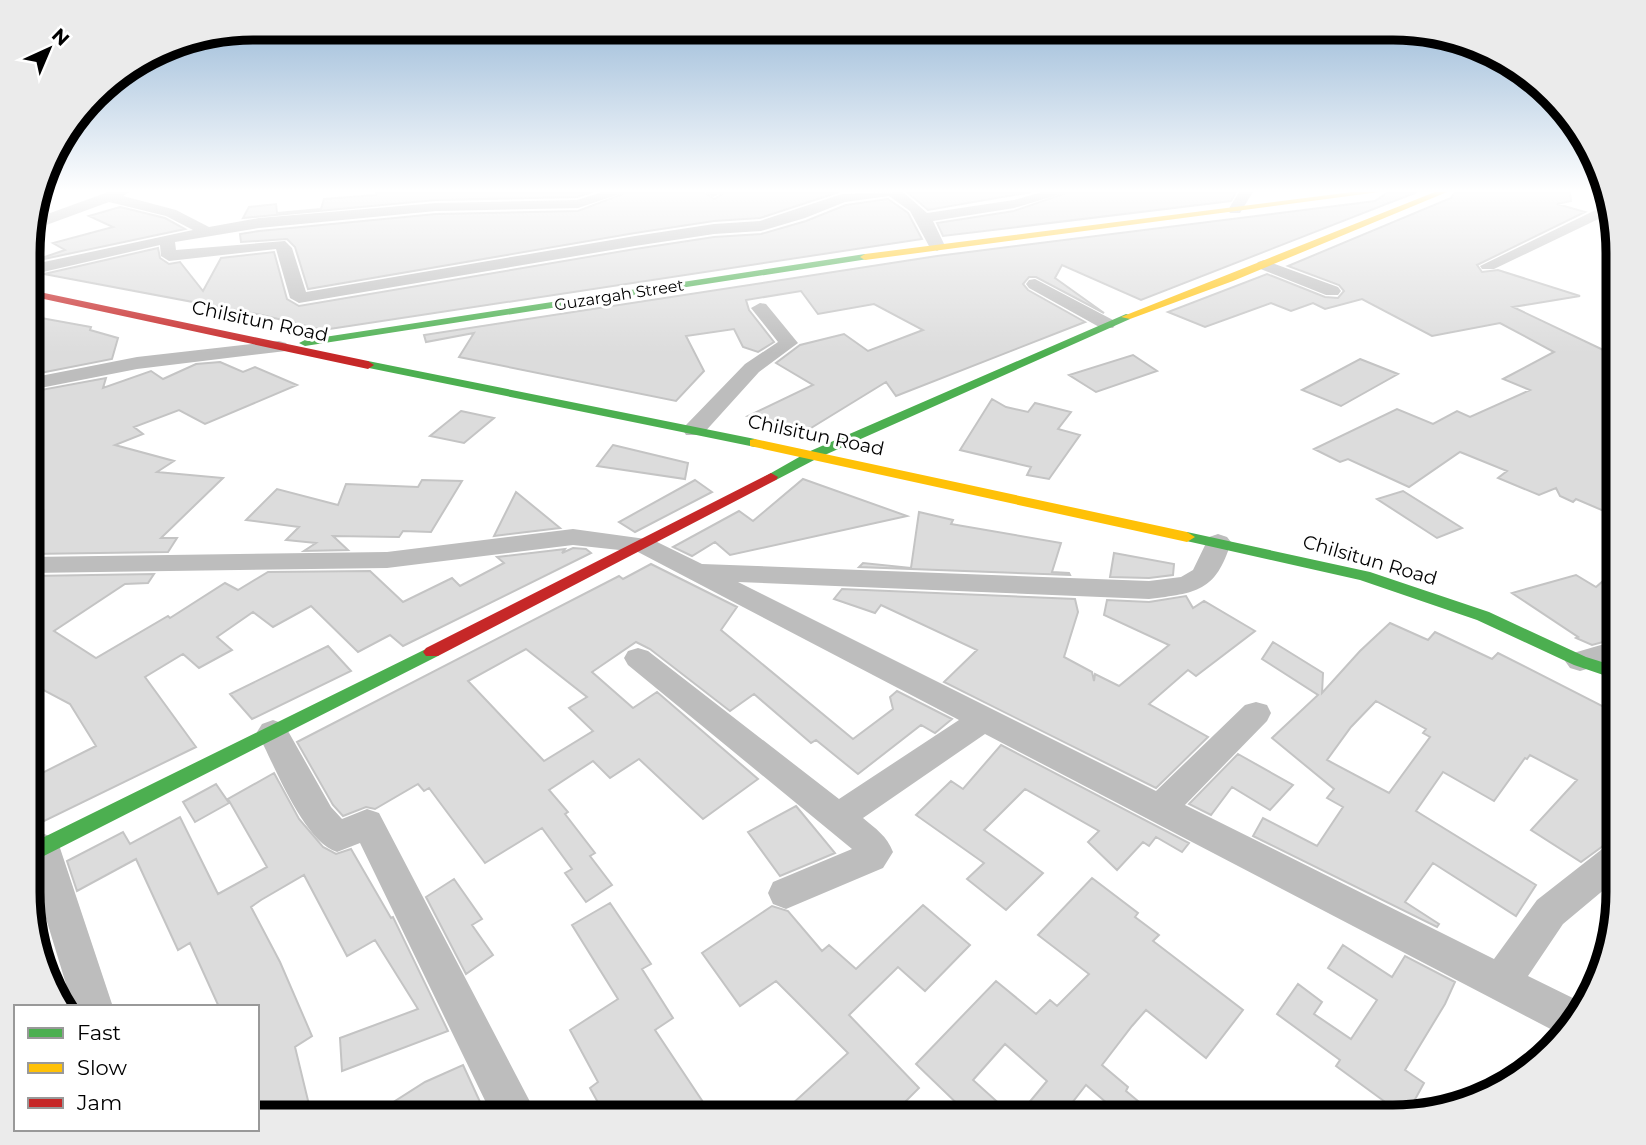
<svg xmlns="http://www.w3.org/2000/svg" width="1646" height="1145" font-family="Montserrat,sans-serif">
<style>
.building{fill:#dcdcdc;stroke:#c4c4c4;stroke-width:2;fill-rule:evenodd}
.lines{fill:none;stroke-linecap:round;stroke-linejoin:round}
.street{fill:#bdbdbd;fill-rule:evenodd}
.fast{fill:#4caf50;fill-rule:evenodd}
.slow{fill:#ffc107;fill-rule:evenodd}
.jam{fill:#c62828;fill-rule:evenodd}
.labels{text-anchor:middle;dominant-baseline:central;stroke-width:6;stroke-linejoin:round;paint-order:stroke}
.far-street-label{font-size:16px;fill:#000;stroke:#fff}
.street-label{font-size:19px;fill:#000;stroke:#fff}
.rim{fill:none;stroke:#000;stroke-width:9}
</style>
<rect width="100%" height="100%" fill="#fff"/>
<path class="building" d="M376,192H592L577,197L436,200L243,218L249,207L276,204L277,213L321,209L324,199L376,195Z
M628,192H703L714,199L726,192H839L760,218L714,221L635,233L308,289L295,247L287,239L241,242L240,234L259,231L436,214L578,211Z
M907,192H1031L928,210Z
M1069,192H1236L1231,201L943,236L937,223L1014,211Z
M1388,192H1417L1141,300L1062,265L1055,278L1104,313L1036,277H1029L1023,284L1028,290L1085,322L896,396L886,382L811,428L748,416L813,385L776,363L800,345L844,334L868,351L923,330L874,304L818,314L801,291L746,300L749,310L774,342L758,352L743,347L734,329L686,336L704,371L676,401L459,357L474,333L426,342L424,335L937,256L1375,201Z
M1455,192H1570L1571,201L1557,204L1585,212L1477,265L1482,272L1498,270L1580,296L1513,307L1618,357V517L1576,499L1573,502L1560,496L1556,488L1539,495L1498,478L1507,471L1460,452L1409,487L1348,459L1340,462L1314,449L1397,409L1433,424L1457,411L1470,417L1530,390L1503,379L1554,352L1500,323L1432,336L1362,299L1325,309L1313,303L1291,311L1271,303L1205,327L1168,312L1267,274L1325,297L1338,298L1344,291L1339,285L1288,266L1451,198Z
M888,199L908,213L922,239L323,330L262,315L44,274L158,248L160,258L169,264L180,262L203,291L221,258L274,252L287,299L299,306L635,249L714,237L761,234L806,221L846,205Z
M120,207L165,218L185,229L30,262L65,250L53,243L113,227L89,216Z
M30,316L91,327L90,330L118,338L112,359L30,375Z
M1133,355L1157,371L1096,392L1069,375Z
M1360,359L1398,374L1341,406L1302,390Z
M220,362L243,372L255,367L297,385L205,424L179,410L134,427L143,434L115,445L174,461L157,472L223,478L161,538H177L168,552L30,554V392L106,378L103,388L151,371L163,379L196,364Z
M992,399L1006,407L1028,412L1035,403L1071,412L1058,429L1080,435L1049,479L1027,475L1031,467L960,450Z
M461,411L494,418L464,443L430,436Z
M613,445L688,463L685,479L597,466Z
M803,479L907,516L730,555L715,542L692,556L673,547L739,511L753,521Z
M422,480L462,481L431,532L403,531L399,537L333,536L348,550L304,551L316,543L286,540L299,527L246,520L277,489L338,505L346,484L418,487Z
M695,480L712,492L635,532L619,522Z
M1403,491L1462,528L1437,538L1377,499Z
M516,492L560,528L494,536Z
M919,512L953,520L951,524L1061,543L1052,572L1069,573L1070,575L859,567L863,563L911,568Z
M573,548L586,549L591,553L403,646L390,635L358,652L311,606L273,627L253,612L217,637L232,650L199,668L183,654L145,677L196,747L36,825L30,814V779L96,746L70,704L30,683V576L154,574L148,583L125,584L54,631L96,658L168,616L170,618L225,583L238,590L268,572L370,571L403,602L452,578L460,586L504,563L497,557L565,549L562,553Z
M1114,553L1174,564L1173,575L1149,578L1110,577Z
M651,564L737,607L721,630L853,739L893,709L890,697L897,691L952,719L935,733L921,725L858,774L816,740L811,743L754,694L730,711L650,649L636,642L592,672L633,708L657,692L758,779L703,819L639,759L610,778L593,761L549,790L568,812L565,814L595,853L590,856L612,885L586,902L565,873L572,869L542,828L485,863L429,788L424,791L418,784L375,809L366,807L343,816L333,805L297,742L619,576L623,579ZM526,649L587,697L569,708L593,731L544,761L468,681Z
M1618,568V638L1592,645L1576,638L1578,637L1512,593L1576,575L1596,587Z
M842,589L1075,599L1078,612L1064,657L1092,672L1094,681L1095,674L1119,686L1169,645L1104,615L1107,600L1149,602L1186,596L1193,608L1204,601L1255,631L1196,676L1188,670L1149,704L1208,737L1156,788L944,682L977,650L881,605L875,613L834,599Z
M1390,623L1428,640L1435,632L1492,659L1498,653L1618,714V830L1607,843L1581,862L1531,830L1577,780L1530,755L1527,759L1525,758L1494,801L1443,772L1416,811L1536,885L1516,916L1433,863L1405,902L1439,924L1437,927L1253,836L1263,818L1317,846L1343,807L1327,798L1334,789L1272,738L1318,695L1262,659L1273,642L1323,673L1322,693L1360,651ZM1376,701L1426,729L1423,733L1430,737L1389,793L1327,760L1351,727Z
M328,646L351,671L252,719L230,694Z
M1001,745L1189,843L1182,852L1156,837L1149,846L1143,842L1117,870L1088,842L1099,831L1025,789L984,830L1043,873L1006,910L967,879L984,863L916,815L951,781L963,789Z
M1238,754L1293,785L1270,810L1232,787L1211,815L1189,804Z
M274,773L299,819L323,847L336,854L351,849L391,918L393,917L448,1031L342,1071L340,1038L418,1009L375,940L347,956L304,875L261,900L251,907L280,962L312,1036L295,1047L312,1117H257V1007H219L190,943L178,950L136,859L77,891L67,861L123,832L130,844L180,817L218,894L267,867L228,799Z
M216,784L229,803L195,822L183,802Z
M796,806L835,853L780,876L748,832Z
M1092,878L1138,913L1135,917L1159,935L1153,941L1243,1010L1206,1058L1146,1010L1132,1026L1102,1065L1128,1087L1126,1091L1157,1117H1123L1086,1085L1061,1117H1017L1047,1081L1005,1044L973,1080L1014,1117H971L916,1064L996,981L1036,1014L1050,1000L1057,1006L1089,974L1038,935Z
M454,879L482,919L472,925L493,955L466,974L426,897Z
M610,903L651,964L642,969L673,1018L655,1030L713,1117H606L590,1088L598,1082L570,1030L618,999L572,925Z
M923,905L970,945L925,991L898,967L849,1015L919,1088L890,1117H801L791,1105L848,1053L776,981L740,1006L702,953L772,906L788,911L822,951L829,945L856,969Z
M1343,945L1392,977L1405,956L1455,982L1445,1004L1405,1070L1424,1083L1407,1114L1403,1115L1336,1066L1340,1060L1277,1014L1298,984L1322,1002L1314,1014L1351,1039L1377,1000L1328,968Z
M463,1065L487,1117H370L425,1082Z"/>
<g class="lines">
<path class="street" d="M108,192H129L123,196L176,210L209,227L259,218L436,203L577,200L602,192H626L578,208L436,211L259,228L175,242L176,250L285,241L292,248L306,292L635,236L714,224L760,221L842,194L903,192L927,213L1014,200L1042,192H1067L1014,208L933,221L945,246L937,251L929,246L910,211L889,196L845,202L805,218L761,231L714,234L635,246L299,303L290,298L276,249L169,261L161,256L160,245L30,275V265L193,230L166,216L109,202L30,231L31,220Z
M724,192L713,197L706,193V192Z
M1239,192H1253L1240,213H1230L1228,210Z
M1608,204L1611,213L1494,269H1482L1480,266Z
M1264,260L1338,287L1341,291L1338,295H1326L1258,268L1256,265L1258,262Z
M1035,279L1113,320L1116,324L1113,328H1101L1029,288L1026,284L1029,280Z
M760,303L766,304L798,343L759,372L702,435H686L683,430L686,425L745,364L778,342L751,308Z
M279,341L286,343L289,347L286,351L137,369L30,390V378L137,357Z
M573,529L653,540L702,564L1149,581L1181,577L1193,570L1209,537L1218,534L1227,537L1231,542C1216,592 1196,593 1149,599L738,582L1156,791L1245,705L1256,702L1267,705L1271,713L1267,721L1185,805L1494,959L1537,900L1606,846L1618,842V878L1563,924L1528,976L1585,1004L1572,1029L1562,1035L985,734L863,818C876,829 887,836 893,852L883,868L786,909L773,904L768,893L773,882L852,849L628,665L624,658L628,651L638,648L648,651L839,799L959,720L638,552L573,545L387,568L30,573V557L387,552Z
M1618,640V660L1580,671L1570,668L1565,661L1570,654Z
M273,720L284,724L331,807L342,819L367,809L379,813L538,1117H493L360,843L337,852C303,841 274,764 257,732L262,724Z
M42,833L54,838L60,848L113,1007H73L30,866V837Z"/>
<path class="fast" d="M865,254L870,257L868,259L305,346L299,343L305,340Z
M1126,314L1130,315V319L818,458L776,480H766L764,477L808,452Z
M368,361L755,439L762,443L755,447L364,367L362,365Z
M1187,532L1370,572L1489,612L1586,657L1618,667V680L1574,665L1477,620L1360,580L1182,540L1179,537Z
M432,646L438,648L441,652L438,656L30,863V844Z"/>
<path class="slow" d="M1352,192H1379L865,260L860,257L865,254Z
M1435,192H1447L1233,281L1130,319L1121,317Z
M755,439L1187,532L1195,537L1187,542L750,446V440Z"/>
<path class="jam" d="M30,290L368,361L374,365L368,369L30,296Z
M771,473L778,477L776,480L438,656H426L423,652L426,648Z"/>
</g>
<linearGradient id="sky" x2="0" y2="1"><stop stop-color="#96b7d6"/><stop offset="0.54" stop-color="#fff"/><stop offset="1" stop-color="#fff" stop-opacity="0"/></linearGradient>
<rect width="1646" height="353" fill="url(#sky)"/>
<g class="labels">
<g class="far-street-label">
<text transform="translate(619 295) rotate(-9)">Guzargah Street</text>
</g>
<g class="street-label">
<text transform="translate(260 321) rotate(12)">Chilsitun Road</text>
<text transform="translate(816 435) rotate(12)">Chilsitun Road</text>
<text transform="translate(1370 560) rotate(16)">Chilsitun Road</text>
</g>
</g>
<path d="M0 0H1646V1145H0ZM253 40H1393A213 213 0 0 1 1606 253V892A213 213 0 0 1 1393 1105H253A213 213 0 0 1 40 892V253A213 213 0 0 1 253 40Z" fill="#ebebeb" fill-rule="evenodd"/>
<path class="rim" d="M253 40H1393A213 213 0 0 1 1606 253V892A213 213 0 0 1 1393 1105H253A213 213 0 0 1 40 892V253A213 213 0 0 1 253 40Z"/>
<rect x="14" y="1005" width="245" height="126" fill="#ffffff" stroke="#999999" stroke-width="2"/>
<rect x="28" y="1028" width="35" height="10" fill="#4caf50" stroke="#999999" stroke-width="2"/>
<text x="77" y="1040" font-size="21" fill="#000000">Fast</text>
<rect x="28" y="1063" width="35" height="10" fill="#ffc107" stroke="#999999" stroke-width="2"/>
<text x="77" y="1075" font-size="21" fill="#000000">Slow</text>
<rect x="28" y="1098" width="35" height="10" fill="#c62828" stroke="#999999" stroke-width="2"/>
<text x="77" y="1110" font-size="21" fill="#000000">Jam</text>
<g transform="translate(49 49) rotate(44)" stroke="#ffffff" stroke-width="5" paint-order="stroke">
<path d="M0-5L12 26L0 18L-12 26Z" fill="#000000"/>
<text y="-10" font-size="19" font-weight="bold" text-anchor="middle" fill="#000000">N</text>
</g>
</svg>
